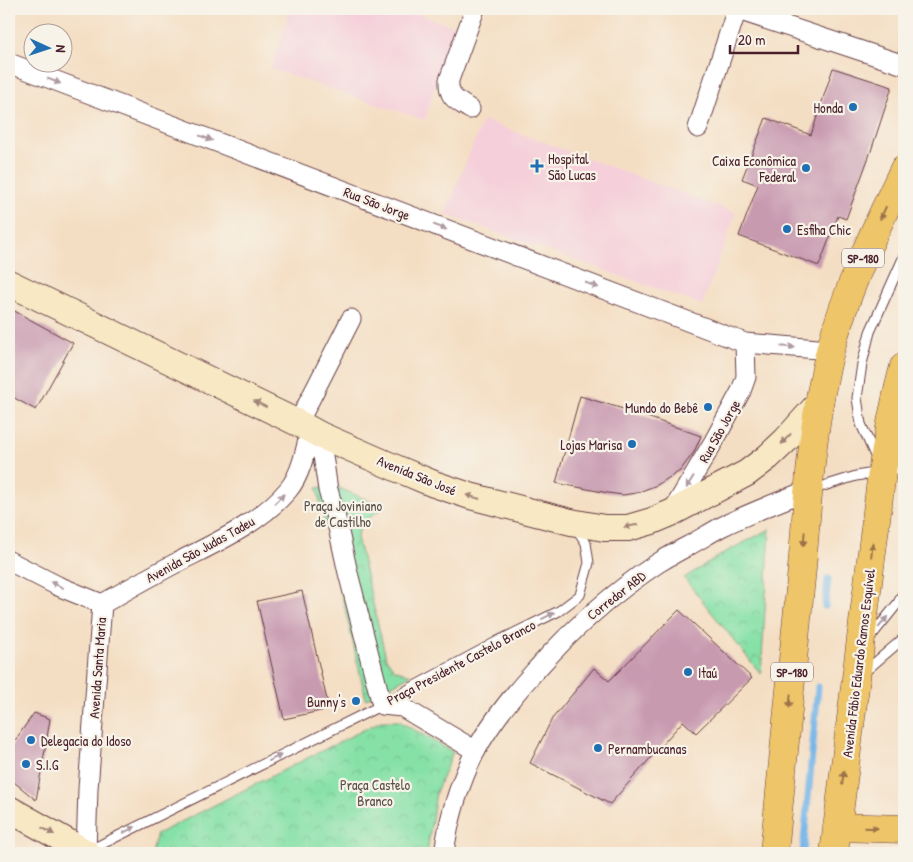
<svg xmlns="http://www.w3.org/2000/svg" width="913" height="862" font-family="'Patrick Hand',sans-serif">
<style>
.built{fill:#f5cfda}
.park{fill:url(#park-crowns);stroke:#688069}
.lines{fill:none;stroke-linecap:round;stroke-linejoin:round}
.stream{stroke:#74b5e8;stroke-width:7}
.building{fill:#c89ab0}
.lane-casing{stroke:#643c42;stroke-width:11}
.street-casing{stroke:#643c42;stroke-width:21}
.secondary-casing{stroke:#643c42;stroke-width:28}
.primary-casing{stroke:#643c42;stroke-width:29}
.lane{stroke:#fff;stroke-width:9}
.street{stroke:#fff;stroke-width:19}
.secondary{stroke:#f8e8c3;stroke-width:26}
.primary{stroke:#eec569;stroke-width:28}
.oneway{fill:#ae9aa0}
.oneway2{fill:#9c724a}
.oneway3{fill:#a18477}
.poi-dot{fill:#1f6fb2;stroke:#f7f3e8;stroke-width:2}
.labels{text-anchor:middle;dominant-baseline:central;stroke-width:4.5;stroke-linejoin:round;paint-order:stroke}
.shield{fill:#f7f3e8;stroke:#7e5f64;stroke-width:1}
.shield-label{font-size:12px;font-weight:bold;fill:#4a1f2b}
.poi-label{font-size:14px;fill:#4a1f2b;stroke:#f7f3e8;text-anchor:start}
.street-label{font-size:14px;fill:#4a1f2b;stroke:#f7f3e8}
.park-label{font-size:14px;fill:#59504a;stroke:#f7f3e8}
</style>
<defs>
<pattern id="park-crowns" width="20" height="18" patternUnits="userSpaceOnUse" patternTransform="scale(1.25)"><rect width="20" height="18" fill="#86e1a7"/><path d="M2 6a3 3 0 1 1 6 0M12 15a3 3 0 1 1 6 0" fill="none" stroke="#75c190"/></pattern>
</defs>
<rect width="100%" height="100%" fill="#f7f3e8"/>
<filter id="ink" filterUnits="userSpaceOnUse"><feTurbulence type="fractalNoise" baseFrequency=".02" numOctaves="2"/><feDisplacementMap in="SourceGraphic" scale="10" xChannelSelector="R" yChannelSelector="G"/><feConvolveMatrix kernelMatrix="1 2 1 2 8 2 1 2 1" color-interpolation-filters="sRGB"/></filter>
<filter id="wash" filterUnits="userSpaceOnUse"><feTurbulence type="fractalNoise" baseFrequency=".0096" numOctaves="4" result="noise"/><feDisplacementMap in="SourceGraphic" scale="20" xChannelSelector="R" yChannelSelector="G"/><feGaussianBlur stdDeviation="1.12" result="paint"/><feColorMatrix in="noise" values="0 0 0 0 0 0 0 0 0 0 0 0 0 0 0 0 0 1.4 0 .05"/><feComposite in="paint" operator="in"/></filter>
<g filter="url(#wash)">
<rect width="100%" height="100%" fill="#f4dec3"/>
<path class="built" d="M290,9H404L453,26L425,120L271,69Z
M483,120L736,213L702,305L445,214Z"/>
<path class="park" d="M332,485L384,507L362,523L357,537L386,658L394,669L411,675L366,699L317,488Z
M770,529L761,674L684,578L726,552Z
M381,721H399L453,752L436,792L427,853H152L157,834Z"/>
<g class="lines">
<path class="stream" d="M825,606L828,579
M803,853L818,687"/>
</g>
<g id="blocks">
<path class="building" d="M833,68L892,87L871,151L846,219L838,216L819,266L739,236L758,185L742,179L766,118L811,135Z
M9,308L73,343L36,410L9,395Z
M580,396L630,411L701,436L694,452L680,471L657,485L636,493L623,495L608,493L556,483Z
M302,591L329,709L284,719L257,601Z
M679,610L752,678L696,733L683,721L610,804L530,763L552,719L594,668L609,681Z
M34,713L50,719L45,750L36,800L9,778V749Z"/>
</g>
</g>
<g filter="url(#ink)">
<use href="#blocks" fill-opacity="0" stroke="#643c42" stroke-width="1"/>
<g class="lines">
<g class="lane-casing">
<path id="lane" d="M876,458L861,424L857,398L862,364L870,332L904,256
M811,490L856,476L904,468
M869,639L898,603L904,591
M863,673L904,638
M88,851L382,705L411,688L498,641L559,611L580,595L589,563L586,543L576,528"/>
</g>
<g class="street-casing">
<path id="street" d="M735,9L904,65
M9,63L745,343L830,350
M470,109C456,100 448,98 449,80L475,9
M698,128L737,9
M298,423L351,319
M320,435L328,490L335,514L348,573L382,705L402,707L476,751
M672,512L714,441L741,391L746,377L745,343
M9,561L58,586L102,604
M102,604C127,590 151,576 176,563C215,543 259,524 288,490C301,475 306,449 310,430
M86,853L88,789L102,604
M444,853C449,818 459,784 475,752C491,722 513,695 536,670C572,629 613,593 658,563C668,557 678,551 688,546C699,540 710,533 721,527C749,513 779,502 808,490"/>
</g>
<g class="secondary-casing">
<path id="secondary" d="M9,283L298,423L320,435L398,469L434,484L470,496L571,522L604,528H628L652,521L671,513L747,473L768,457L786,440L819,403
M9,809L87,853"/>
</g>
<g class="primary-casing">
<path id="primary" d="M837,827L904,829
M774,853C784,758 793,663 802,568C808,495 812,422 830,351C847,287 876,228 904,169
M834,853L882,472C888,437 894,402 904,367"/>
</g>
<use href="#lane" class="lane"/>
<use href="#street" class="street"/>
<use href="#secondary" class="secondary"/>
<use href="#primary" class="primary"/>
</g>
<defs><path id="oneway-solid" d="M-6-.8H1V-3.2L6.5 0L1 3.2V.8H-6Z" transform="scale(1.25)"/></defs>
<g class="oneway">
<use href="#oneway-solid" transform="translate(54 81) rotate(21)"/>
<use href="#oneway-solid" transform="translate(206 138) rotate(21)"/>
<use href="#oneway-solid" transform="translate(440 227) rotate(21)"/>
<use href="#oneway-solid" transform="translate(592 285) rotate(21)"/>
<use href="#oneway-solid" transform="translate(788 347) rotate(5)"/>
<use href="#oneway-solid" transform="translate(690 482) rotate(121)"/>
<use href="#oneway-solid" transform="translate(279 499) rotate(-44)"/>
<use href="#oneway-solid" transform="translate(57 585) rotate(-155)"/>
<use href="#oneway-solid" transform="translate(548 616) rotate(-26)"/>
<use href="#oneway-solid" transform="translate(883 622) rotate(-51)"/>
<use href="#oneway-solid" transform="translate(275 758) rotate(-26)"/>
<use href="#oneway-solid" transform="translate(129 830) rotate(-27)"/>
</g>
<g class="oneway2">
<use href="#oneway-solid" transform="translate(883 213) rotate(115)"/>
<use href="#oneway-solid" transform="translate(804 539) rotate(95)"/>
<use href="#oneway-solid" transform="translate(872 550) rotate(-83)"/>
<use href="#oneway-solid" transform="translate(790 701) rotate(95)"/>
<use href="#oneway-solid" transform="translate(843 778) rotate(-83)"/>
<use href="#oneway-solid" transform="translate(871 828) rotate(2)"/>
</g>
<g class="oneway3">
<use href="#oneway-solid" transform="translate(260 404) rotate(-154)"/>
<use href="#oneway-solid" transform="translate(786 439) rotate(133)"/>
<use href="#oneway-solid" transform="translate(473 497) rotate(-164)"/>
<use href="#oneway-solid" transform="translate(631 526) rotate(169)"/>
<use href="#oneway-solid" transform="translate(48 831) rotate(29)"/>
</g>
</g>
<g class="poi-dot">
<circle cx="853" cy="107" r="5"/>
<path d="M534.5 158.5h5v5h5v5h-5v5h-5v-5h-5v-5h5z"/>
<circle cx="806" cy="168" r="5"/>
<circle cx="787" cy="229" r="5"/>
<circle cx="708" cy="407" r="5"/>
<circle cx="632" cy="444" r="5"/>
<circle cx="688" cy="672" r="5"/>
<circle cx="356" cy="701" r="5"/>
<circle cx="31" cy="740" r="5"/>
<circle cx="598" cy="748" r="5"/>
<circle cx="26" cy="764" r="5"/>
</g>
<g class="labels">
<g class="shield">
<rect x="842" y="248.5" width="42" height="19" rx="4"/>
<rect x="771" y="662.5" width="42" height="19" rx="4"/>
</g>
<g class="shield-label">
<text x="863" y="258">SP-180</text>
<text x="792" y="672">SP-180</text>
</g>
<g class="poi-label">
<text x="843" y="107" text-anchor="end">Honda</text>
<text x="548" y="158">Hospital<tspan x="548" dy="16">São Lucas</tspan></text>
<text x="796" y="160" text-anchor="end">Caixa Econômica<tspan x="796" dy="16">Federal</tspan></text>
<text x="797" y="229">Esfiha Chic</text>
<text x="698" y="407" text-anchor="end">Mundo do Bebê</text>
<text x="622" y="444" text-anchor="end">Lojas Marisa</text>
<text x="698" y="672">Itaú</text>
<text x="346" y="701" text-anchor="end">Bunny's</text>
<text x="41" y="740">Delegacia do Idoso</text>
<text x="608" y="748">Pernambucanas</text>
<text x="36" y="764">S.I.G</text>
</g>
<g class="street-label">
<text transform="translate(377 203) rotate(21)">Rua São Jorge</text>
<text transform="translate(719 431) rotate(-61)">Rua São Jorge</text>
<text transform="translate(417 475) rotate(22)">Avenida São José</text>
<text transform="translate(200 549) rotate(-29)">Avenida São Judas Tadeu</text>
<text transform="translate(616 595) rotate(-38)">Corredor ABD</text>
<text transform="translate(461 662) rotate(-28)">Praça Presidente Castelo Branco</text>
<text transform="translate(858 663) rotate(-83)">Avenida Fábio Eduardo Ramos Esquível</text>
<text transform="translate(97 668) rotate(-86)">Avenida Santa Maria</text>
</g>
<g class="park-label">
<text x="343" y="505">Praça Joviniano<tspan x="343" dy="16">de Castilho</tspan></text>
<text x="375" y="784">Praça Castelo<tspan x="375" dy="16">Branco</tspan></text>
</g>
</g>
<rect width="913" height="862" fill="none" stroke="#f7f3e8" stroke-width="30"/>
<g transform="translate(48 48) rotate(93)"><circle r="24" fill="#f7f3e8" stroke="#b29e9c"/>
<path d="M0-4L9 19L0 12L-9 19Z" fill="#1f6fb2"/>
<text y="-8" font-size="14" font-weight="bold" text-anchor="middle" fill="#4a1f2b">N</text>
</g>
<path d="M730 45v8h68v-8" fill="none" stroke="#4a1f2b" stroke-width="2.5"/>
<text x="738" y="45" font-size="15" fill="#4a1f2b" stroke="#f7f3e8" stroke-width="4" paint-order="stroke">20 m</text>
</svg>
